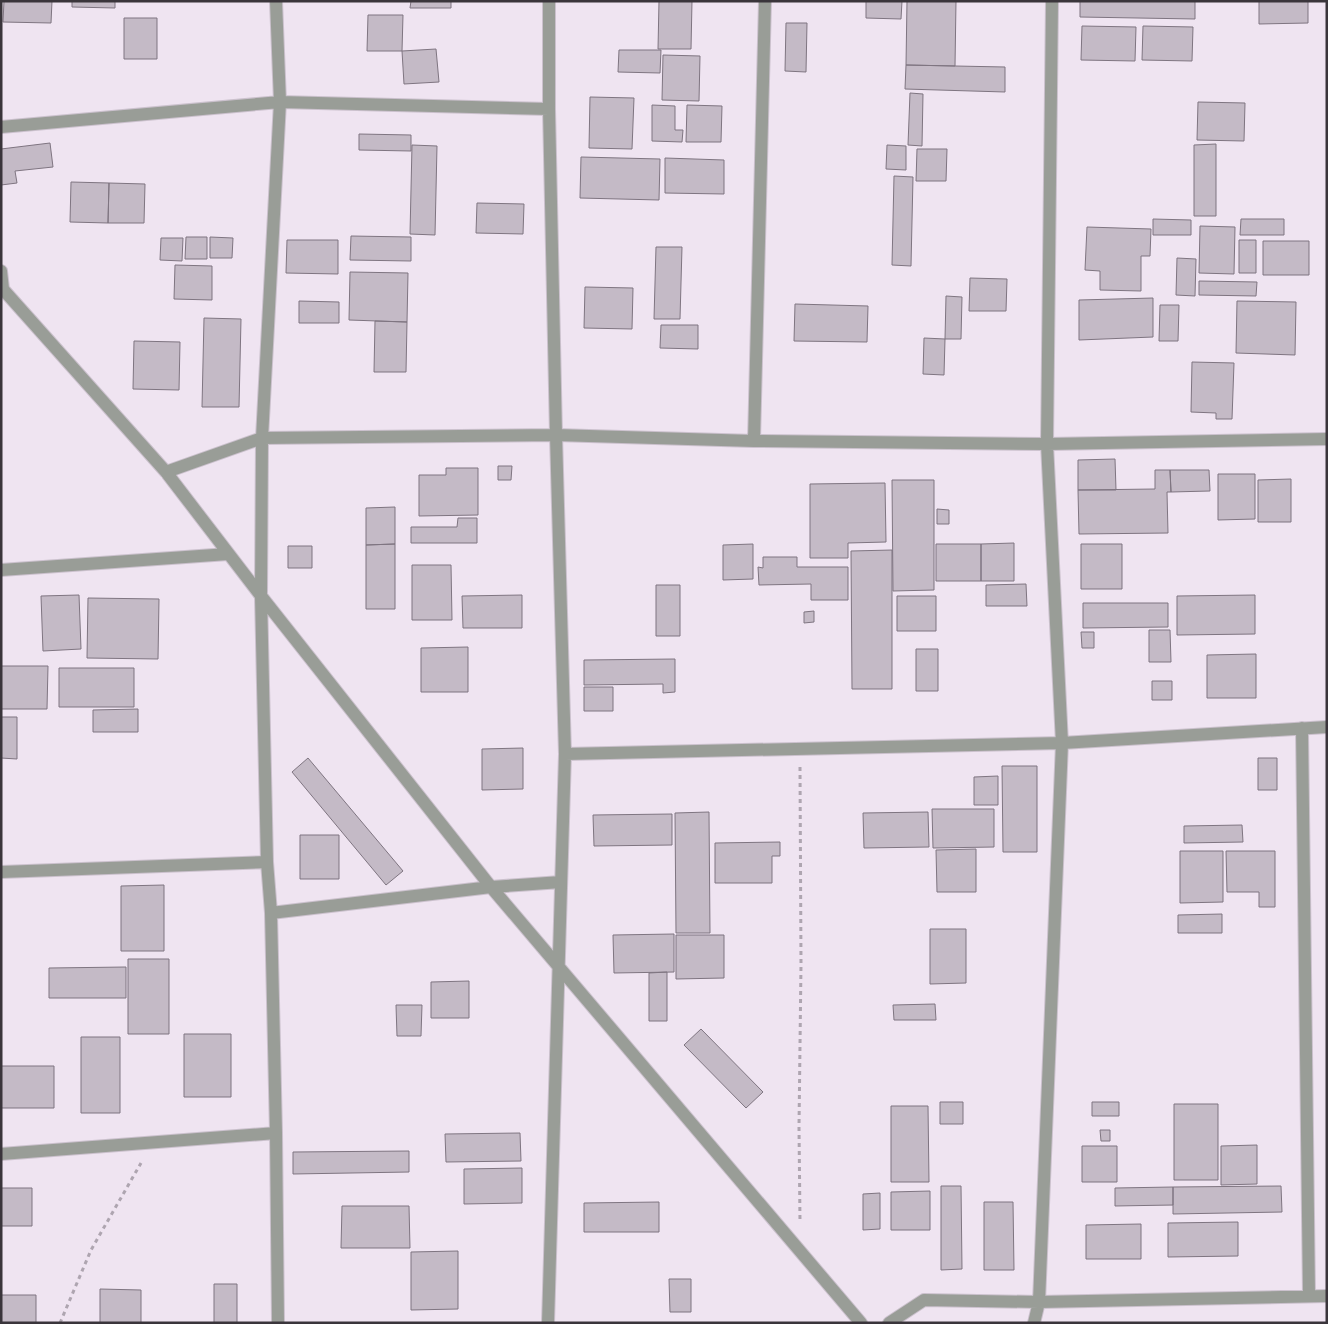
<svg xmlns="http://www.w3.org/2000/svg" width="1328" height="1324" font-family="'Work Sans',sans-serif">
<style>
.building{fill:#c4bac6;stroke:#7f7581}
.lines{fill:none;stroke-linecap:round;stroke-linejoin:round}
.minor-casing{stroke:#cbc1cd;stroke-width:14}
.path{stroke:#aea5b0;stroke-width:3;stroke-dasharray:4 4;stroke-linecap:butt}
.minor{stroke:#999d97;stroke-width:12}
</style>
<rect width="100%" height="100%" fill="#efe4f1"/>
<path class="building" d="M4,1H52L51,23L3,22Z
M72,1H115V8L72,7Z
M411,1H451V8H410Z
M659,1H692L691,49H658Z
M866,1H902L901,19L866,18Z
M907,1H956L955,66L906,65Z
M1080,1H1195V19L1080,17Z
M1259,1H1308V23L1259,24Z
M368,15H403L402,51H367Z
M124,18H157V59H124Z
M786,23H807L806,72L785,71Z
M1082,26L1136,27L1135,61L1081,60Z
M1143,26L1193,27L1192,61L1142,60Z
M436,49L439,82L404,84L402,51Z
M619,50H661L660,73L618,72Z
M663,55L700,56L699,101L662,100Z
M906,65L1005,67V92L905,89Z
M910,93L923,94L922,146L908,145Z
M590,97L634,98L632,149L589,148Z
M1198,102L1245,103L1244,141L1197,140Z
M652,105L675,106V130H683L682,142L652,141Z
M687,105L722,106L721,142H686Z
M359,134L411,135V151L359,150Z
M50,143L53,167L15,171L17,183L1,185V149Z
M1216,144V216H1194V145Z
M412,145L437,146L435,235L410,234Z
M887,145L906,146V170L886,169Z
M917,149H947L946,181H916Z
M581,157L660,159L659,200L580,198Z
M665,158L724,160V194L665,193Z
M894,176L913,177L911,266L892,265Z
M71,182L109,183L108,223L70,222Z
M109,183L145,184L144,223H108Z
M477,203L524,204L523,234L476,233Z
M1153,219L1191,220V235H1153Z
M1241,219H1284V235H1240Z
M1200,226L1235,227L1234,274L1199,273Z
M1087,227L1151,229L1150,256H1141V291L1100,290V271L1085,270Z
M351,236L411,237V261L350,260Z
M186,237H207V259H185Z
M210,237L233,238L232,258H210Z
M161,238H183L182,261L160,260Z
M287,240H338V274L286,273Z
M1239,240H1256V273H1239Z
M1263,241H1309V275H1263Z
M656,247H682L680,319H654Z
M1177,258L1196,259L1195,296L1176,295Z
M175,265L212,266V300L174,299Z
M350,272L408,273L407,322L349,320Z
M970,278L1007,279L1006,311H969Z
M1199,281L1257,282L1256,296L1199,295Z
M585,287L633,288L632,329L584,328Z
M946,296L962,297L961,339H945Z
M1153,298V337L1079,340V300Z
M299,301L339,302V323H299Z
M1237,301L1296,302L1295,355L1236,353Z
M795,304L868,306L867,342L794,341Z
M1160,305H1179L1178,341H1159Z
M204,318L241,319L239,407H202Z
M375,321L407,322L406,372H374Z
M661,325H698V349L660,348Z
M924,338L945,339L944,375L923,374Z
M134,341L180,342L179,390L133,389Z
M1192,362L1234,363L1232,419H1216V413L1191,412Z
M1115,459L1116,490H1078V460Z
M498,466H512L511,480H498Z
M446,468H478V515L419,516V475H446Z
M1155,470H1170L1171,492H1167L1168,533L1079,534L1078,490L1155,489Z
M1170,470H1209L1210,491L1171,492Z
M1218,474H1255V519L1218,520Z
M1291,479V522H1258V480Z
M892,480H934V590L893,591Z
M885,483L886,542L848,543V558H810V484Z
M395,507V544L366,545V508Z
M937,509L949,510V524H937Z
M458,518H477V543H411V527H457Z
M1014,543V581H981V544Z
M395,544V609H366V545Z
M753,544V579L723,580V545Z
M936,544H981V581H936Z
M1081,544H1122V589H1081Z
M288,546H312V568H288Z
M892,550V689H852L851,551Z
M763,557H797V567H848V600H811V584L759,585L758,567L763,568Z
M412,565H451L452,620H412Z
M1026,584L1027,606H986V585Z
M656,585H680V636H656Z
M79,595L81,649L43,651L41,596Z
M522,595V628H463L462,596Z
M1255,595V634L1177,635V596Z
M897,596H936V631H897Z
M88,598L159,599L158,659L87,658Z
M1083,603H1168V627L1083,628Z
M814,611V622L804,623V612Z
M1149,630H1170L1171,662H1149Z
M1081,632H1094V648H1082Z
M468,647V692H421V648Z
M916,649H938V691H916Z
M1256,654V698H1207V655Z
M675,659V692L663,693V684L584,685V660Z
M1,666H48L47,709H1Z
M59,668H134V707H59Z
M1152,681H1172V700H1152Z
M584,687H613V711H584Z
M138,709V732H93V710Z
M1,717H17V759L1,758Z
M523,748V789L482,790V749Z
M308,758L403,871L386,885L292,772Z
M1258,758H1277V790H1258Z
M1002,766H1037V852H1003Z
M998,776V805H974V777Z
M932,809H994V847L933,848Z
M709,812L710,933H676L675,813Z
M928,812L929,847L864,848L863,813Z
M672,814V845L594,846L593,815Z
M1242,825L1243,842L1184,843V826Z
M300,835H339V879H300Z
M780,842V856H772V883H715V843Z
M976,849V892H937L936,850Z
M1180,851H1223V902L1180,903Z
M1226,851H1275V907H1259V892H1227Z
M164,885V951H121V886Z
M1222,914V933H1178V915Z
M930,929H966V983L930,984Z
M674,934V972L614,973L613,935Z
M676,935H724V978L676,979Z
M128,959H169V1034H128Z
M126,967V998H49V968Z
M667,972V1021H649V973Z
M469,981V1018H431V982Z
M935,1004L936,1020H894L893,1005Z
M396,1005H422L421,1036H397Z
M701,1029L763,1092L746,1108L684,1045Z
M184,1034H231V1097H184Z
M81,1037H120V1113H81Z
M1,1066H54V1108H1Z
M940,1102H963V1124H940Z
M1092,1102H1119V1116H1092Z
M1174,1104H1218V1180H1174Z
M891,1106H928L929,1182H891Z
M1100,1130H1110V1141H1101Z
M520,1133L521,1161L446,1162L445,1134Z
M1257,1145V1184L1221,1185V1146Z
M1082,1146H1117V1182H1082Z
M409,1151V1172L293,1174V1152Z
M522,1168V1203L464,1204V1169Z
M941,1186H961L962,1269L941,1270Z
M1281,1186L1282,1212L1173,1214V1187Z
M1173,1187V1205L1115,1206V1188Z
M1,1188H32V1226H1Z
M930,1191V1230H891V1192Z
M880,1193V1229L863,1230V1194Z
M659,1202V1232H584V1203Z
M984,1202H1013L1014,1270H984Z
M342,1206H409L410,1248H341Z
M1238,1222V1256L1168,1257V1223Z
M1141,1224V1259H1086V1225Z
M458,1251V1309L411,1310V1252Z
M669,1279H691V1312H670Z
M214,1284H237V1323H214Z
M100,1289L141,1290V1323H100Z
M1,1295H36V1323H1Z"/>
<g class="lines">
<g class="minor-casing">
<path id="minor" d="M276,1L280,102L262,438L261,596L267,862L271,913L276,1133L278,1323
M1,127L280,102L549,109
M1,271L3,289H1
M1,287L166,472L261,596L491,887L861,1323
M754,441L765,1
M166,472L262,438L556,435L754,441L1047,444L1327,439
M1,570L228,554
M1302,728L1309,1296
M565,754L1062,743L1327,727
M1,872L267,862
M271,913L491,887L561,882
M1,1154L276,1133
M548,1323L565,754L556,435L549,109V1
M889,1323L924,1300L1039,1302L1327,1296
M1034,1323L1039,1302L1062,743L1047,444L1052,1"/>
</g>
<path class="path" d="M800,767L801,964L799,1127L800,1221
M60,1323L91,1250L141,1163"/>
<use href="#minor" class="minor"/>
</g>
<rect width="1328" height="1324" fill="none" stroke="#3a353b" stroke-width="5"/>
</svg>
